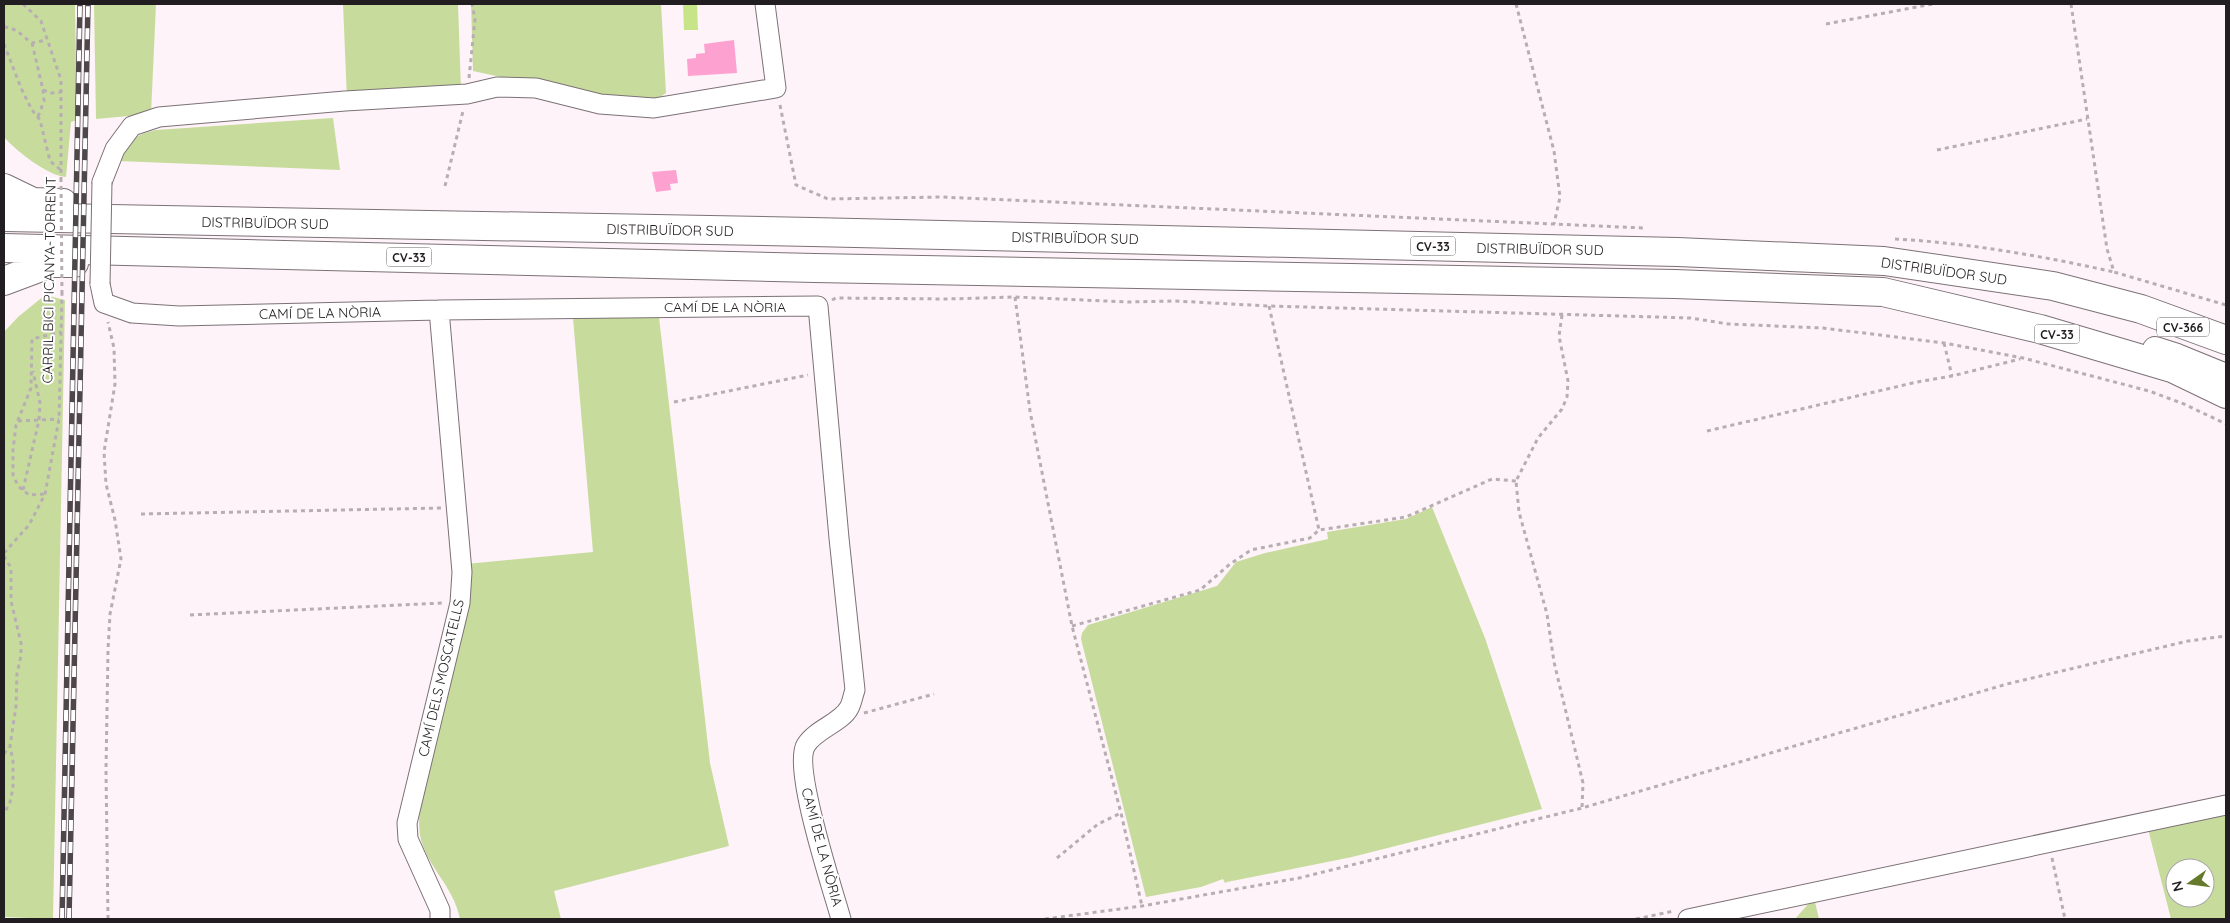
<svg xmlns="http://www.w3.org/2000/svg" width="2230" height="923" font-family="Quicksand,sans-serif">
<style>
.green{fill:#c7dc9c;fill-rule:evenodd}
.water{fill:#c8e488}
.building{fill:#fda1d0}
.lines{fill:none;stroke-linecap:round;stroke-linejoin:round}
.minor-casing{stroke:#7c7176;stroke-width:21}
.major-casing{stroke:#7c7176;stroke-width:26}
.highway-casing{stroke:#7c7176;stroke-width:30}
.path{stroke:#b7aeb2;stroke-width:3;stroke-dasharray:4 4;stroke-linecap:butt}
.minor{stroke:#fff;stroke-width:19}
.major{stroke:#fff;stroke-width:24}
.highway{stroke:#fff;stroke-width:28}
.rail-casing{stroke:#4d474a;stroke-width:5.5}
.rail{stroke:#fff;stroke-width:4;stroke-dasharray:11;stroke-linecap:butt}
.minor-bridge-casing{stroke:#7c7176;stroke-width:21;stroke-linecap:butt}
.path-bridge{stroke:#b7aeb2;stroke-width:3;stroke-dasharray:4 4;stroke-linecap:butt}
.minor-bridge{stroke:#fff;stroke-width:19}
.labels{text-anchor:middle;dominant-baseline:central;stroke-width:4;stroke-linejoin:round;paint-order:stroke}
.shield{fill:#fff;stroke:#646163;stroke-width:1}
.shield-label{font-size:12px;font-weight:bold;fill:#221d20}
.street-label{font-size:14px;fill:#221d20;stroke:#fff}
</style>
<rect width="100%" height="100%" fill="#fef3f8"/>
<path class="green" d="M4,4H75L77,120L71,122L66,177C48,176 16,151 4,137Z
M94,4H156L151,114L96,119Z
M343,4H458L461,90L347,99Z
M471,4H661L666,93L653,102H617L473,71Z
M333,118L340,170L118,161C129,141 133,135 156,130Z
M45,295L65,300L53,919L4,917V332L18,317Z
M659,317L710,763L729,846L554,891L561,919H460C454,886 425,865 420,835C418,823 420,811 420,799L466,564L593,552L573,318Z
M1432,507L1485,638L1542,809L1352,857L1227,882L1225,883L1223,879L1201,887L1146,897L1081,639L1082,633L1088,625L1217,586L1236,562L1265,553L1328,539L1327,532L1406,519Z
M2226,813V919H2171L2148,829ZM2175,868H2205V898H2175Z
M1815,902L1819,919H1795L1809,903Z"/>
<path class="water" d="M683,4H697L698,30H684Z"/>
<path class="building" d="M734,40L737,73L688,76L687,59L696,58V54L705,53L704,44Z
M676,170L678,183L670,184L671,190L656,192L652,172Z"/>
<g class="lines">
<g class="minor-casing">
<path id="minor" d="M102,182L115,149L132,126L159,117L345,101L467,94L497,87L536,88L600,104L654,108L776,88L765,4
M100,284L104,303L132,313L179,316L439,310L818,306L839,538L855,690C853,695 852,703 849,708C841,723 816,729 806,745C792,767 833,890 841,919
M439,310L462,572L460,603L407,823L408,839L440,910V919
M1688,919L2226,805"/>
</g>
<g class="major-casing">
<path id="major" d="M2155,349L2177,356L2226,376"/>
</g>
<g class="highway-casing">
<path id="highway" d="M4,188L33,202L63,203
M4,217L812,232L1678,252L1884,261L2053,286L2141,309L2226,340
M4,248L815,268L1675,284L1883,292L2040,329L2172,368L2226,394
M4,281L52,263H74"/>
</g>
<path class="path" d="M23,4L41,21L61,80V178
M1516,4L1554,151L1560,197L1554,224
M2071,4L2107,249L2114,272L2226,305
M1826,24L1933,4
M4,27C17,28 22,36 32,43L47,40
M32,43L43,90L44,101L38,117
M4,44L21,88L32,110L40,120L50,161L61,170
M469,78L475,19L472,4
M43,90L51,93L61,92
M780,105L796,185L828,199L941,197L1644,228
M1937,150L2087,119
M445,186L463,111
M1895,239C1969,243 2042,256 2114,272
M1015,297L1030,411L1072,626L1121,813L1142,906
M832,300L836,298L947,299L1015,297L1128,302L1175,301L1269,306L1691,318L1728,324L1823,328L1944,343L2023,358L2149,391L2184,404L2226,424
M1269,306L1319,530
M1562,315L1559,336L1568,381L1567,397L1562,409L1538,438L1516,481L1519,512L1547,614L1554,662L1583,783L1582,808
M1944,343L1952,376
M674,402L808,375
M18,421L59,419
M1707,431L1917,382L1952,376L2020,359
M23,490L39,420L40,403L33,371
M44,494L29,495L18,486L13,475V450L16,425L31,388L32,339L61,332
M141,514L441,508
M4,553L29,525L45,494L59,419L62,294
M4,556L11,568V601L21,643V656L17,673L16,706L10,746L13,761V788L10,802L4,814
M190,615L442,603
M1072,626L1200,590L1230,564L1251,550L1310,538L1319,530L1406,517L1492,479L1516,481
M864,713L934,694
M4,754L9,747
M1057,858L1098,824L1121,813
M2052,858L2065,919
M108,919L106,770L108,650L110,614L121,559L115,520L106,484L104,452L115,384L114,348L108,322
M1045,919L1142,906L1299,878L1582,808L2007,684L2188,641L2226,636
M1636,919L1674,911"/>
<use href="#minor" class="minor"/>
<use href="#major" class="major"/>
<use href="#highway" class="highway"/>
<g class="rail-casing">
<path id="rail" d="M62,919L80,4
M69,919L88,4"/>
</g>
<use href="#rail" class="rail"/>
<g class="minor-bridge-casing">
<path id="minor-bridge" d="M100,284L102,182"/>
</g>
<path class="path-bridge" d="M61,178L62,294"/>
<use href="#minor-bridge" class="minor-bridge"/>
</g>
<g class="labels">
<g class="shield">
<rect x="1410.5" y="236.5" width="45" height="19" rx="4"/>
<rect x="386.5" y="247.5" width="45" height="19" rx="4"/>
<rect x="2157" y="317.5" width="52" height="19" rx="4"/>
<rect x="2034.5" y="324.5" width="45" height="19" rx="4"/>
</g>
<g class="shield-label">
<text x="1433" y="246">CV-33</text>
<text x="409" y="257">CV-33</text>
<text x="2183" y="327">CV-366</text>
<text x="2057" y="334">CV-33</text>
</g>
<g class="street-label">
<text transform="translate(265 223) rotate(1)">DISTRIBUÏDOR SUD</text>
<text transform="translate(670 230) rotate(1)">DISTRIBUÏDOR SUD</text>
<text transform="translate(1075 238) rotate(1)">DISTRIBUÏDOR SUD</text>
<text transform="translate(1540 249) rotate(1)">DISTRIBUÏDOR SUD</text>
<text transform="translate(1944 271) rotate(8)">DISTRIBUÏDOR SUD</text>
<text transform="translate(49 280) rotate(-89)">CARRIL BICI PICANYA-TORRENT</text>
<text x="725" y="307">CAMÍ DE LA NÒRIA</text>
<text transform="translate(320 313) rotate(-1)">CAMÍ DE LA NÒRIA</text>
<text transform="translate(441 678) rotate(-77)">CAMÍ DELS MOSCATELLS</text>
<text transform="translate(822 847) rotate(75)">CAMÍ DE LA NÒRIA</text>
</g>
</g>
<rect width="2230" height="923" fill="none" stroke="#221d20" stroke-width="10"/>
<g transform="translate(2190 883) rotate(256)"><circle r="24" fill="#ffffff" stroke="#a7a5a6"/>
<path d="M0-4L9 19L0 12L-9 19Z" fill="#657a2b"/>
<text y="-8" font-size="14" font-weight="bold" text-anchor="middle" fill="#221d20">N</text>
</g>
</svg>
